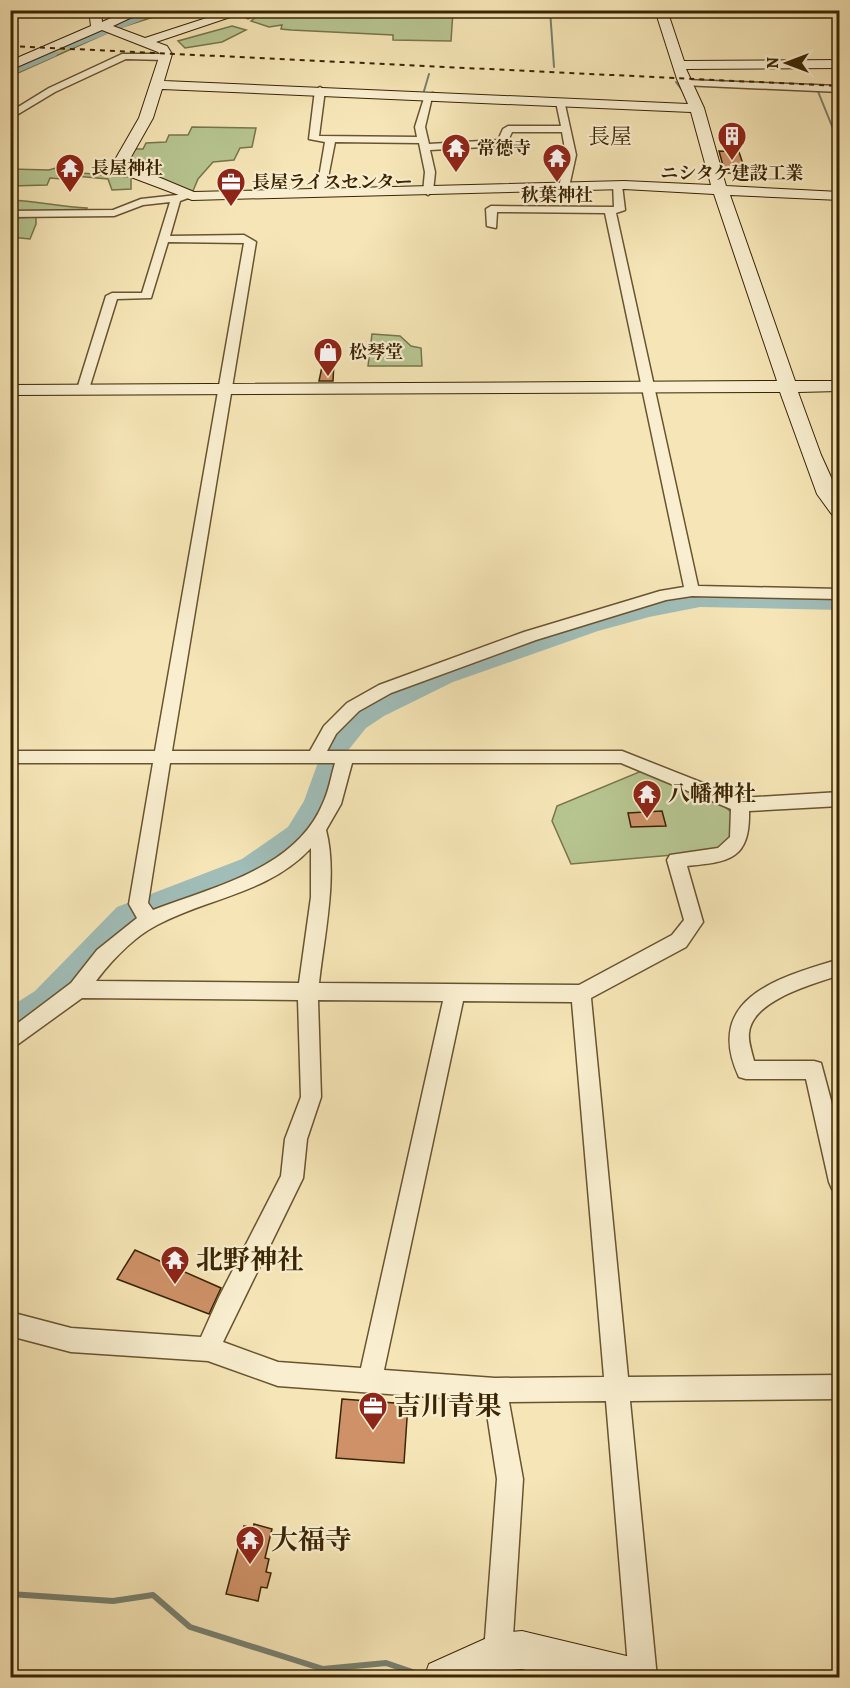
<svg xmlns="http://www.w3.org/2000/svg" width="850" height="1688" font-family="Alegreya,'Noto Serif JP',serif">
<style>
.green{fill:#b7c692;stroke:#78754a;stroke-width:1.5}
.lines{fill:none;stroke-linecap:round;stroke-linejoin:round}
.stream-far1{stroke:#778070;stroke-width:2}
.stream{stroke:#778070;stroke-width:6}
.river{fill:#a0bdb8;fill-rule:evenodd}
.building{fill:#ce9168;stroke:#3a2403;stroke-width:1.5}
.street-casing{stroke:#695430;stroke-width:3}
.secondary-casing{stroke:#3a2403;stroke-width:2}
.street{fill:#f9efd0;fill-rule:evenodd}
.secondary{fill:#f9efd0;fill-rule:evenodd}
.rail{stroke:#3a2403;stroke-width:2;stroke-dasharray:5 5;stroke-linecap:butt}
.labels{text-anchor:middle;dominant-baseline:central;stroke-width:4.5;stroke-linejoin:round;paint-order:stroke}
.far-poi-label{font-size:18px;font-weight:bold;fill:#3a2403;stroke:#f9efd0;text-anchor:start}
.far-quarter-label{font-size:22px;fill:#3a2403;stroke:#f9efd0}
.poi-label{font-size:22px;font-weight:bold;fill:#3a2403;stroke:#f9efd0;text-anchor:start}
.near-poi-label{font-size:27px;font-weight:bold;fill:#3a2403;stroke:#f9efd0;text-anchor:start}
</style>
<rect width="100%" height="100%" fill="#f6e6b7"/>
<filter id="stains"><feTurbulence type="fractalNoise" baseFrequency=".00333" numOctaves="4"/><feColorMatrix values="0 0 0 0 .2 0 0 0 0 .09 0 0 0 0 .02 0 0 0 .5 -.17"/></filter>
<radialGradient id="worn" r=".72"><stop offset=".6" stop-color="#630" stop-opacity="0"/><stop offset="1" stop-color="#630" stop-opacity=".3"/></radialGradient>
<path class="green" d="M150,11H172L116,29L11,76V69L64,44Z
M251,11H453L451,41L393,40V35L291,30L281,29L282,25L269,27L251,21L260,14L248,19L240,15Z
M232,26L246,30L222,42L185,48L178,41Z
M192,127L256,128L252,147L240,148L234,160L213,162L198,179L193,191L174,187L126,167L129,149H143L146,143L166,142L169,135H188Z
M73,163L81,173L131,177V189L112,190L108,179L64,175L62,179L50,178L47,185L11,186V169L49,170Z
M11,200C37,201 61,207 87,208L86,211L11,212Z
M36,217V224L30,239L11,237V218Z
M372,334L400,336L411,346L421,348L422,366H368Z
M644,770L724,806L732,813L734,836L718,851L571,864L552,821L557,806Z"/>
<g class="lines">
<path class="stream-far1" d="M550,10L554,67
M676,82L684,93
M817,89L840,146
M424,91L429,74"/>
<path class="stream" d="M10,1594L113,1601L153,1595L190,1627L323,1669L386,1663L430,1678"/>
<path class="river" d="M147,10H167L72,48H62L60,45Z
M51,49L58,53L56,56L10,76V66Z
M700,591L840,594V610L700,607L649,617L598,631L453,682L384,716L366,728L346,753L331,802L308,843L262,875L139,925L57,1011L21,1035L10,1039V1007L35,991L117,907L242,859L288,827L304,801L325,743L348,714L366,702L435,670L581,619L649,601Z"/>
</g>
<path class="building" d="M719,151L739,152L746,173H725Z
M323,362H334L333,381H319Z
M662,811L666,826L631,827L628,813Z
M135,1250L221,1288L209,1314L117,1279Z
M342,1399L408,1404L404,1463L336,1458Z
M254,1524L272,1529L265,1558L269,1559L266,1572L271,1573L267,1588L261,1587L258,1601L226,1594L244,1526L253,1528Z"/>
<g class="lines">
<g class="street-casing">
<path id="street" d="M10,10H17L14,22L10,24Z
M122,54H165L169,57L165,60L126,59L55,92L10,119V112L49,88Z
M685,80L840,86V92L682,85V81Z
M320,87L325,90L319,136L417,137L415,127L425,95L433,93L425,127L429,144L498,140L503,129L508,126H561L556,102L564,100L576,155L569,187L564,190L559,187L566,155L562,132H512L507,143L502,146L430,150L435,172L433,192L428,195L423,192L425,172L419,143L335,142L325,193L316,195L325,142L309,139L315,90Z
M613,183L622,185L625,210L616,213L698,586L840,589V599L692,596L666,600L536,640L391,693L359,711L336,734L327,751H622L741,798L840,792V806L749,811C750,860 729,862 687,866L703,922L686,947L591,998L628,1377L840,1375V1399L630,1401L657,1678H629L606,1401L509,1402L523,1479L512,1652L508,1662L498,1666L488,1662L484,1652L497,1479L485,1401L278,1386L208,1361L71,1352L10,1336V1312L71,1328L201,1337L219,1297L281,1176L285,1139L301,1097L298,1000L82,998L10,1050V1029L71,983L97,950L137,918L129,904L153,763H10V751H155L244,243L168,242L151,298L117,299L89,389L83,393L77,389L106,296L112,293H142L170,202L143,205L114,216L10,217V211L113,210L141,199L186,194L191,197L180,201L170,236L244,235L256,242L172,751H310L324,726L347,703L379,685L524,632L660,591L684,587L605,213L497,212L496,228L487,226L486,209L491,206L614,207ZM170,763H335C331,776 329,791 323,803C296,869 213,887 153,910L148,903ZM352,763H621L731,809L730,837L718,848L670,855L667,860L684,920L672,935L579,985L319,983C324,937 338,875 326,830L341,804ZM311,848V897L299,983L96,981C112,960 134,937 157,925C209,897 268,894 311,848ZM318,1000L443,1001L361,1368L278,1362L223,1342L303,1178L307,1139L321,1097ZM463,1001L572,1002L604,1377L495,1378L384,1370Z
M840,959V975C813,984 752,1000 749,1033C748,1042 752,1052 754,1061H814L821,1063L840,1134V1192L832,1189L829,1182L806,1079H746L739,1077C702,997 781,977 840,959Z"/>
</g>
<g class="secondary-casing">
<path id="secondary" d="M89,10H101L102,22L129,10H147L113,26L145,38L231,10H251L156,42L167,46L172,54L164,81L688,104L677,79L655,10H667L684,61L840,60V68L686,69L704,108L726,186L840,192V200L730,195L795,381H840V391L798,392L821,455L840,497V518L833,516L817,494L780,392L10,395V385L777,381L714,194L624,189L192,200L123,174L112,165L139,118L160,54L158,52L102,30L10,70V61L91,26ZM162,89L691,112L711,185L624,181L194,192L127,164L153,118Z
M522,1631L635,1658L649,1664L654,1678H554L522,1669L500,1671L487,1678H424L429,1664L498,1633Z"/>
</g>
<use href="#street" class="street"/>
<use href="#secondary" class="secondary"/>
<path class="rail" d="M10,46L840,86"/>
</g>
<defs>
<g id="building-pin" transform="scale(1.5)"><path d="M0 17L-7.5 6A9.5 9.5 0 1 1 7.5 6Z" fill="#8f2418" stroke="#f9efd0"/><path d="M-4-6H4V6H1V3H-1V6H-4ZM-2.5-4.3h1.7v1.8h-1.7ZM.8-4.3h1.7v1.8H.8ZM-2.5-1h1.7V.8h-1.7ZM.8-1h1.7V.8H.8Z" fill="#fff"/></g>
<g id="temple-pin" transform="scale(1.5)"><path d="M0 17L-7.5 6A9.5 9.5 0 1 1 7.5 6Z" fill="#8f2418" stroke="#f9efd0"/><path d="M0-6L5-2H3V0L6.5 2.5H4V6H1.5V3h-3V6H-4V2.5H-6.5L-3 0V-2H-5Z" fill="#fff"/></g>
<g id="office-pin" transform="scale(1.5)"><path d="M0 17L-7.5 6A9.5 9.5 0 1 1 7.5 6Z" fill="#8f2418" stroke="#f9efd0"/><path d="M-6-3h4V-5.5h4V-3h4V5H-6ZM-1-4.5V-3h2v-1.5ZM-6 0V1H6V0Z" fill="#fff"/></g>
<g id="shop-pin" transform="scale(1.5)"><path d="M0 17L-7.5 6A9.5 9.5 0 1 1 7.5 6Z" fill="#8f2418" stroke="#f9efd0"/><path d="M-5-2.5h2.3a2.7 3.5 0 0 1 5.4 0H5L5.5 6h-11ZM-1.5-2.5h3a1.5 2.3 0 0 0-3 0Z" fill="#fff"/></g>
</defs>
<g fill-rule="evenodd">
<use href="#building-pin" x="732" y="136"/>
<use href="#temple-pin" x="456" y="148"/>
<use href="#temple-pin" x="557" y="158"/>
<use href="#temple-pin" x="70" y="168"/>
<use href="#office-pin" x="231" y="182"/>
<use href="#shop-pin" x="328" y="352"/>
<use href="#temple-pin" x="647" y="794"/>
<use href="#temple-pin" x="175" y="1260"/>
<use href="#office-pin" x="373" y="1406"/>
<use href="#temple-pin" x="250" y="1540"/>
</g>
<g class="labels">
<g class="far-poi-label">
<text x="477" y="148">常徳寺</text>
<text x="91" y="168">長屋神社</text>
<text x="732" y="173" text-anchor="middle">ニシタケ建設工業</text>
<text x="252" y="182">長屋ライスセンター</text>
<text x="557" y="195" text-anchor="middle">秋葉神社</text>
<text x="349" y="352">松琴堂</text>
</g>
<g class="far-quarter-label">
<text x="610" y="137">長屋</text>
</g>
<g class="poi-label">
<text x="668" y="794">八幡神社</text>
</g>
<g class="near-poi-label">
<text x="196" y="1260">北野神社</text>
<text x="394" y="1406">吉川青果</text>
<text x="271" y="1540">大福寺</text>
</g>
</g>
<rect width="850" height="1688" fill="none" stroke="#f6e6b7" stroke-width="36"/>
<rect x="12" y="12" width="826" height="1664" fill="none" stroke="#3a2403" stroke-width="3"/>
<rect x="18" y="18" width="814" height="1652" fill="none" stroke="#3a2403" stroke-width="1.5"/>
<g transform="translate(787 63) rotate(270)" stroke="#f9efd0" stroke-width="4.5" paint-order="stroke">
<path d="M0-4.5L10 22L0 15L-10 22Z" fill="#3a2403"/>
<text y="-9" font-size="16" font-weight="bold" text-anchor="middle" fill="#3a2403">N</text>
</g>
<rect width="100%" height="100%" filter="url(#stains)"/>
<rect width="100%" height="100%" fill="url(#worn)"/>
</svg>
